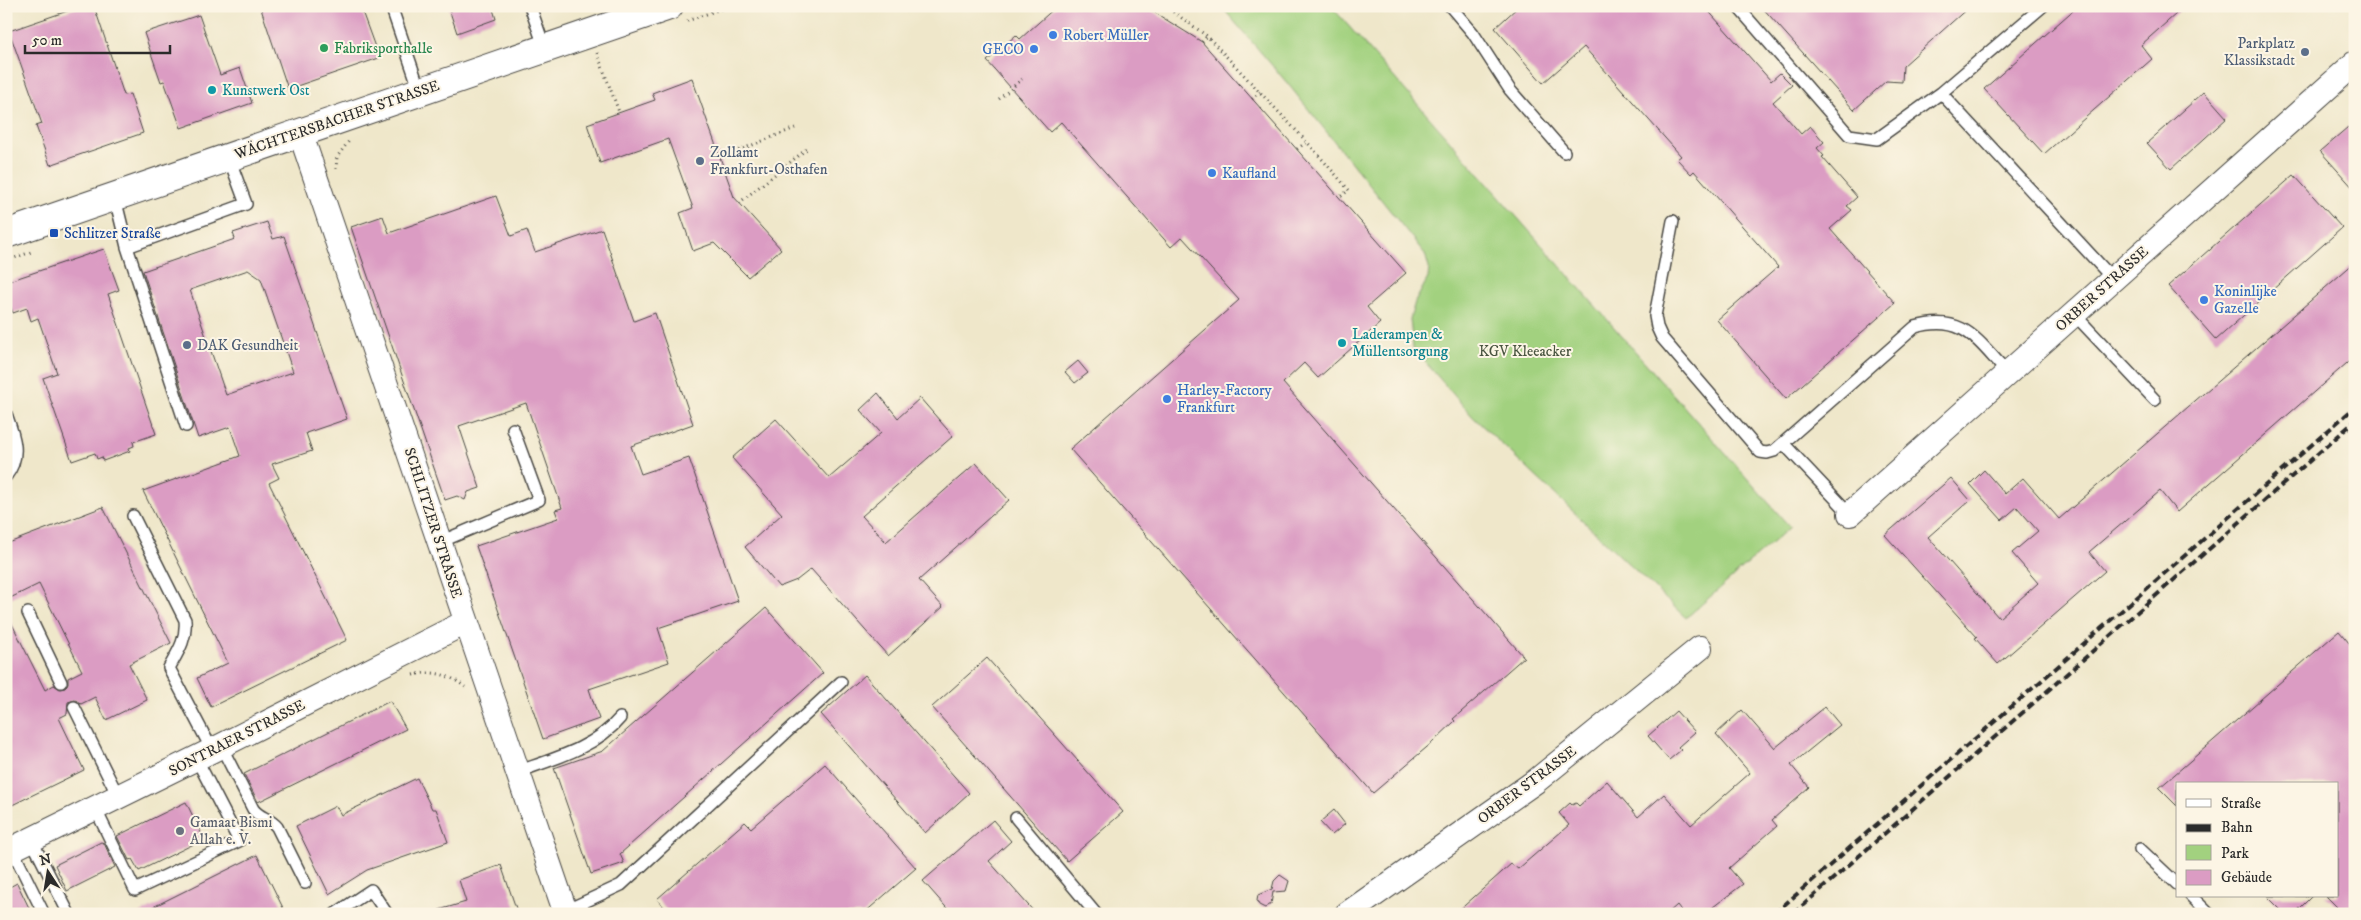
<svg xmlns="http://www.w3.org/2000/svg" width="2361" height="920" font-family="'IM FELL DW Pica',serif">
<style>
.green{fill:#a2d17f;stroke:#667e55}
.building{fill:#db9cc3;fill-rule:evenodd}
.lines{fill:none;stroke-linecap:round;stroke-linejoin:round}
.service-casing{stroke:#484743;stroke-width:14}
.minor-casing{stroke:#484743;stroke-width:26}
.tertiary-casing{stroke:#484743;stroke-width:30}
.path{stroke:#484743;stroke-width:3;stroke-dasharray:1 4;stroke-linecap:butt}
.service{stroke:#fff;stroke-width:11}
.minor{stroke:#fff;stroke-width:24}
.tertiary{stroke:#fff;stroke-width:28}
.rail{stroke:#2b2b2b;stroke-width:4;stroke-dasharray:8 4;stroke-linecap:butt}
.shop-dot{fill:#3f7fe0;stroke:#fcf5e5;stroke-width:2}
.leisure-dot{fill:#2e9e5b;stroke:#fcf5e5;stroke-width:2}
.service-dot{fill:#5c6f8a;stroke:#fcf5e5;stroke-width:2}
.culture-dot{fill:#0f9aa8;stroke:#fcf5e5;stroke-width:2}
.transit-dot{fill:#1a4fb4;stroke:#fcf5e5;stroke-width:2}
.worship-dot{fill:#6b7280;stroke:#fcf5e5;stroke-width:2}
.labels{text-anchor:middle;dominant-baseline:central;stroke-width:4;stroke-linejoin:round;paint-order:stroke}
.shop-label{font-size:15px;fill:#366cbe;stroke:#fcf5e5;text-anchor:start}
.service-label{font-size:15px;fill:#4e5e75;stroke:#fcf5e5;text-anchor:start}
.leisure-label{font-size:15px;fill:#27864d;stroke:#fcf5e5;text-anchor:start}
.culture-label{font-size:15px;fill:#0d838f;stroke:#fcf5e5;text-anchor:start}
.street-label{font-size:15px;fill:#2b2b2b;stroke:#fcf5e5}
.transit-label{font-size:15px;fill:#164399;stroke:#fcf5e5;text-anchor:start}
.park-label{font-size:15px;fill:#495440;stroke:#fcf5e5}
.worship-label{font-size:15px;fill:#5b616d;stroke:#fcf5e5;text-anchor:start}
</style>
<rect width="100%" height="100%" fill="#fcf5e5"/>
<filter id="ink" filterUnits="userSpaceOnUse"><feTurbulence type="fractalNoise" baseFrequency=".02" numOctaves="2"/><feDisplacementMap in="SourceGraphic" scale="10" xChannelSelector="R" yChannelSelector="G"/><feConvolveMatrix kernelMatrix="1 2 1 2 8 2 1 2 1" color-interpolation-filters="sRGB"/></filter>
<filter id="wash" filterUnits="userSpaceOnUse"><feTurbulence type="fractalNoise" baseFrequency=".0096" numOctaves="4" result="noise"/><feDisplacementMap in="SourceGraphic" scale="20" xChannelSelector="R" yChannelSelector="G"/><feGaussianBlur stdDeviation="1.12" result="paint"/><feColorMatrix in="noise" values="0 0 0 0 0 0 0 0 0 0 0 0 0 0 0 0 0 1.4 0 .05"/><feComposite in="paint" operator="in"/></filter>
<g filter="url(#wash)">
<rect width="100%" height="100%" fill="#efe7ca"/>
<path class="green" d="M1221,6H1331L1790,527L1686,618L1473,417L1413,348L1410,319L1415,302L1428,278L1429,268L1425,254L1288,84Z"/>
<g id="blocks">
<path class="building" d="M82,6H94L124,95L130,94L143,133L50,165L36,126L42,124L9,31Z
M260,6H360L379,58L288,89Z
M448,6H492L496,19L457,33Z
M1057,6H1144L1202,42L1406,273L1367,307L1380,323L1318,378L1304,363L1283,383L1524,657L1453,719L1455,721L1433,742L1373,793L1070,449L1239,300L1182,237L1171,247L1061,122L1050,132L987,61L1016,35L1020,39Z
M1519,6H1704L1771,81L1780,73L1792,85L1773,102L1801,134L1810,126L1824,142L1817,148L1824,156L1822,157L1857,197L1847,206L1852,210L1830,229L1895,303L1786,399L1717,320L1778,267L1694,171L1691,174L1677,159L1681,156L1584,47L1543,83L1495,28Z
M1761,6H1970L1903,66L1902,82L1886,81L1854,110Z
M2078,6H2185L2141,45L2152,59L2044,154L1984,89Z
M199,15L220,75L240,68L252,103L181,128L164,81L161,82L144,33Z
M692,78L734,197L781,249L748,277L714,243L693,251L680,213L693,208L668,139L600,163L587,124L655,100L652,93Z
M2204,92L2227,118L2171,169L2147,143Z
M2355,121V190L2320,151Z
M2294,175L2342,228L2216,340L2168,286Z
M496,196L511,236L527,230L535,252L602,229L634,321L655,313L693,424L631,446L641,474L689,458L738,601L658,628L669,662L589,689L599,719L543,739L476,546L558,518L555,510L562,508L526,403L459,426L480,488L468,492L465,500L457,496L445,500L351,227L383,216L389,233Z
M267,222L273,239L284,236L347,419L306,433L312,451L272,464L279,478L269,483L347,640L211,707L197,678L228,663L143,491L240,456L230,427L198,438L143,271L235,239L233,233ZM248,270L261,279L293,372L226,395L190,290Z
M104,249L119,290L108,294L156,434L133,442L134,446L129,448L130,451L103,461L102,457L97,459L95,453L72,461L43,378L57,373L38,318L31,321L27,308L13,313L6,295V282Z
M2355,262V356L2177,512L2160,491L2089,552L2105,571L1998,664L1975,638L1977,637L1885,535L1951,478L1970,500L1928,537L1999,618L2038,583L2012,553L2038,531L2017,507L2002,520L1970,484L1984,470L2005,494L2023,478L2059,519Z
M1078,361L1088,373L1075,383L1065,372Z
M878,393L898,418L920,398L953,436L862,516L886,542L976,463L1009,500L919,580L943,607L888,656L811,569L797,580L779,587L745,547L782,514L732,458L776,419L829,478L881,433L860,410Z
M103,507L171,643L129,664L147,700L106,720L95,697L81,704L75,700L68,702L67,714L59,718L84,770L6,808V612L45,690L54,685L60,689L65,688L68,683V678L82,671L39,584L6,600V544Z
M766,608L823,673L620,854L624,863L591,874L554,768L603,751Z
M2339,631L2355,650V914H2344L2326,896H2337V784H2177V806L2159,788Z
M987,658L1123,812L1067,861L932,707Z
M865,675L969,793L925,833L821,714Z
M390,701L406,729L258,802L244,774Z
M1825,707L1840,725L1791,765L1809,787L1772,820L1777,826L1729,868L1743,884L1704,914H1684L1677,905L1667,914H1455L1511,864L1518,869L1569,825L1559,813L1570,803L1572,805L1576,803L1579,806L1607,781L1638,817L1664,794L1691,825L1750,773L1716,734L1742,710L1775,748Z
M1676,711L1695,732L1678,747L1681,750L1669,760L1648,736Z
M825,764L916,868L863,914H670L657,899L745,822L751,828Z
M417,778L432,809H436L448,842L367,870L329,894L296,826L336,806L341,815Z
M186,802L204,839L139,871L132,859L129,860L117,836Z
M1334,810L1345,824L1332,835L1320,822Z
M993,820L1011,841L989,861L1036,914H952L923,881Z
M101,842L104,843L115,867L67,891L55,865Z
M257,855L286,914H139Z
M501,865L518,914H439V910L466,902L459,880Z
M1280,875L1289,881L1286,891L1273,892L1271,904L1265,908L1259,905L1257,901L1258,895L1272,889L1274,881Z
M17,883L32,914H6V889Z
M2267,896H2312L2294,914H2285Z"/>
</g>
</g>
<g filter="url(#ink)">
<use href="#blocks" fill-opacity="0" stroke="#484743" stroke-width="1"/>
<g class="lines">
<g class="service-casing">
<path id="service" d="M391,6L420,91
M530,6L545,49
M1450,6L1473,33L1510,90L1564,152
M1737,6L1849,135L1877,139L1941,93
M2043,6L1941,93L2113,279
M115,198L127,247L186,426
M1673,221L1655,316L1657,327L1662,338L1760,452L1767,453L1774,451L1915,327C1964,313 1977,341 2008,373
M127,247L246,204L229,158
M2074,314L2155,400
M6,414C14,436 22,456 6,476
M1783,443L1850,514
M133,516L185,620C187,639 178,652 169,668L212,750
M440,542L539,500L513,429
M28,613L61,682
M74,707L118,796
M221,746L253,809C259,818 270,818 277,827L305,883
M517,772C553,759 595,748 620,718
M95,808L135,890L239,841L196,758
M1016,818L1096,914
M31,839L69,914
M12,849L44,914
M2140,849L2177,884
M2191,896L2209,914
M565,911L621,885L841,682
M335,914L371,890L387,914"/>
</g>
<g class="minor-casing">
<path id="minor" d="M300,132L566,914
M1850,514L2355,63
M6,852L221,746L466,622
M1347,914L1536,781L1700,648"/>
</g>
<g class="tertiary-casing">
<path id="tertiary" d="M6,234L669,6"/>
</g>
<path class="path" d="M1165,6L1207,36L1307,142L1349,190L1340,197
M687,21L729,6
M1202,42L1207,36
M597,53L619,112
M999,99L1022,79
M1252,99L1260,92
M1297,149L1307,142
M720,158L795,128
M336,169L337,157L349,141
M739,203L808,148
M6,261L34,251
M413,675C432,670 449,674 465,687"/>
<use href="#service" class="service"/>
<use href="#minor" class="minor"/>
<use href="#tertiary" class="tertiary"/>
<path class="rail" d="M1774,914L2355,407
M1793,914L2355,421"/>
</g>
</g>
<g class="shop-dot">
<circle cx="1053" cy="35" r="5"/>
<circle cx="1034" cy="49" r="5"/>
<circle cx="1212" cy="173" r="5"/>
<circle cx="2204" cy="300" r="5"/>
<circle cx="1167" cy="399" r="5"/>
</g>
<circle class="leisure-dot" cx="324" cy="48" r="5"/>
<g class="service-dot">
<circle cx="2305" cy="52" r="5"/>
<circle cx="700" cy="161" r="5"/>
<circle cx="187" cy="345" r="5"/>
</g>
<g class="culture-dot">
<circle cx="212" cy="90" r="5"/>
<circle cx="1342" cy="343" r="5"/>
</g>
<rect class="transit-dot" x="49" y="228" width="10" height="10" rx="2.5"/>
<circle class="worship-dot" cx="180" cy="831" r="5"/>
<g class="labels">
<g class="shop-label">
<text x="1063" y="35">Robert Müller</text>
<text x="1024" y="49" text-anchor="end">GECO</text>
<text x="1222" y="173">Kaufland</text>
<text x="2214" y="291">Koninlijke<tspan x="2214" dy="17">Gazelle</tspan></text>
<text x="1177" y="390">Harley-Factory<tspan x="1177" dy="17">Frankfurt</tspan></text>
</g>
<g class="service-label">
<text x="2295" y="43" text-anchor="end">Parkplatz<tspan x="2295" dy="17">Klassikstadt</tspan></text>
<text x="710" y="152">Zollamt<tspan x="710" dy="17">Frankfurt-Osthafen</tspan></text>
<text x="197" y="345">DAK Gesundheit</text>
</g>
<g class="leisure-label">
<text x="334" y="48">Fabriksporthalle</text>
</g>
<g class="culture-label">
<text x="222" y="90">Kunstwerk Ost</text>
<text x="1352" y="334">Laderampen &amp;<tspan x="1352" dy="17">Müllentsorgung</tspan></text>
</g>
<g class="street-label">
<text transform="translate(337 120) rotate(-19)">WÄCHTERSBACHER STRASSE</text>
<text transform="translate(2102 289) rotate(-42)">ORBER STRASSE</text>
<text transform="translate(433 523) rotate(72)">SCHLITZER STRASSE</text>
<text transform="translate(237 738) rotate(-27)">SONTRAER STRASSE</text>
<text transform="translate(1527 785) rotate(-37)">ORBER STRASSE</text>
</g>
<g class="transit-label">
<text x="64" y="233">Schlitzer Straße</text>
</g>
<g class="park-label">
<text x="1525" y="351">KGV Kleeacker</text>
</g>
<g class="worship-label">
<text x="190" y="822">Gamaat Bismi<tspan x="190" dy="17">Allah e. V.</tspan></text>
</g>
</g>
<rect width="2361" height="920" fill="none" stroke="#fcf5e5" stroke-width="25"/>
<rect x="2176" y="782" width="162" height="115" fill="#fcf5e5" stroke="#a8a49b"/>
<rect x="2186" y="799" width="25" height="8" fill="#ffffff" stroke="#a8a49b"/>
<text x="2221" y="808" font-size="15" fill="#2b2b2b">Straße</text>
<rect x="2186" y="824" width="25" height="8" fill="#2b2b2b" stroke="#a8a49b"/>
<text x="2221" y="832" font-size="15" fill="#2b2b2b">Bahn</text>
<rect x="2186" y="845" width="25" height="15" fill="#a2d17f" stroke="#a8a49b"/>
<text x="2221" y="858" font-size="15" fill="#2b2b2b">Park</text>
<rect x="2186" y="870" width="25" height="15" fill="#db9cc3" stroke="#a8a49b"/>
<text x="2221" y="882" font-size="15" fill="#2b2b2b">Gebäude</text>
<g transform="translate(48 872) rotate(348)" stroke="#fcf5e5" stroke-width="4" paint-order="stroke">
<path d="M0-4L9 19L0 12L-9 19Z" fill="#2b2b2b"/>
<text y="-8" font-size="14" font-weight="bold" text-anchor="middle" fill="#2b2b2b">N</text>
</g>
<path d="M25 45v8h145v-8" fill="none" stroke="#2b2b2b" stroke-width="2.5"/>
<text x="32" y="45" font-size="15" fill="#2b2b2b" stroke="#fcf5e5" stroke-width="4" paint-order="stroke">50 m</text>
</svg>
